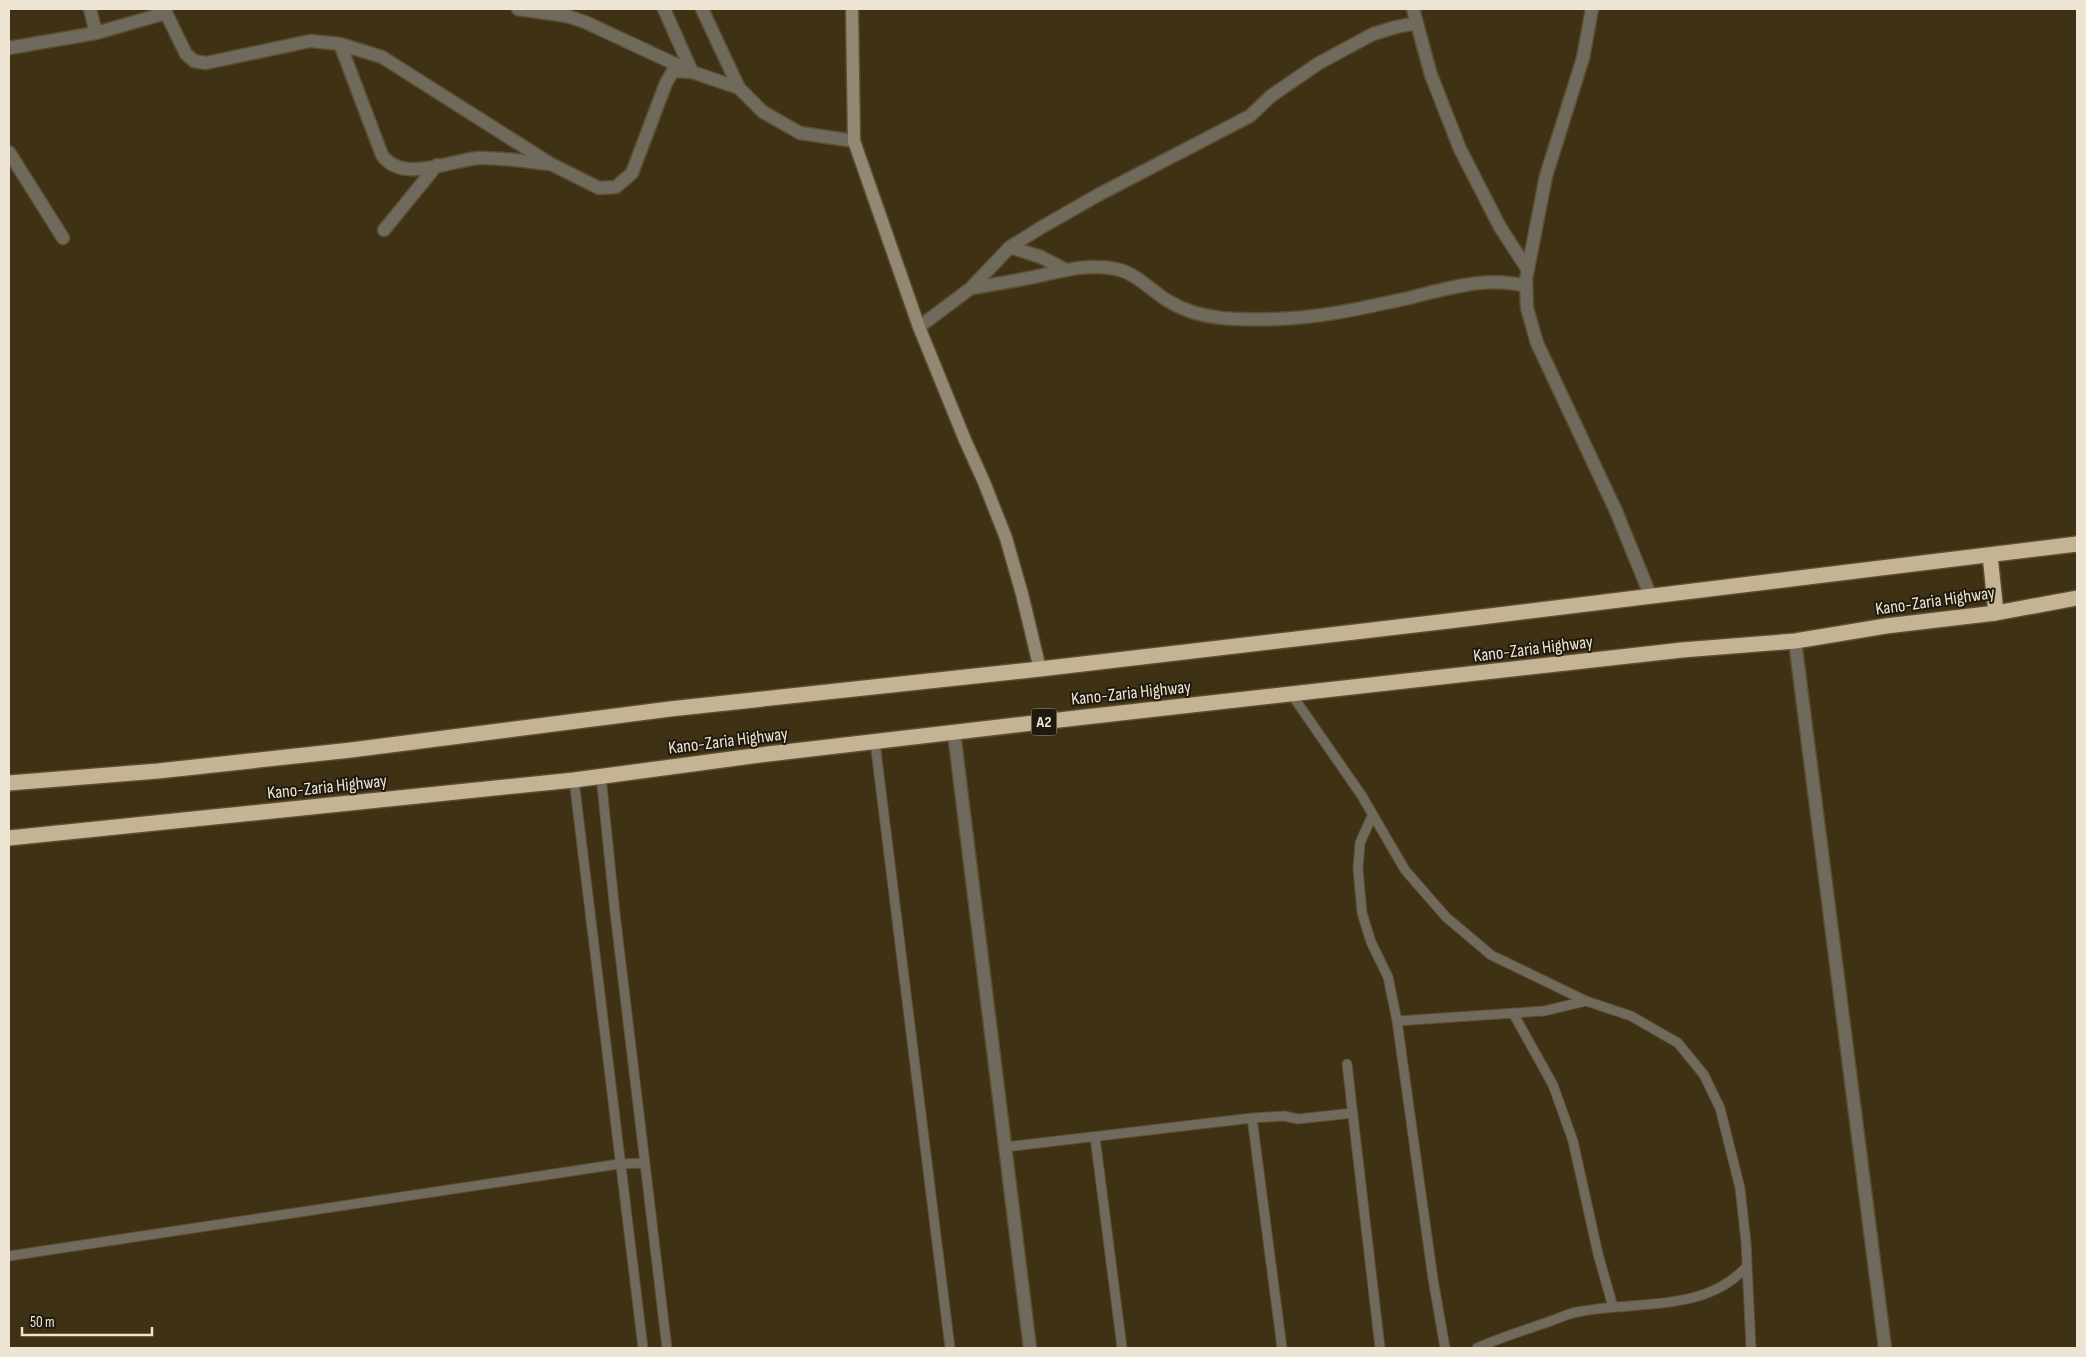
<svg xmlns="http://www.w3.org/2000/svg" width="2086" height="1357" font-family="'Sofia Sans Condensed',sans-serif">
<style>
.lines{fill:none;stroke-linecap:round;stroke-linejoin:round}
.lane-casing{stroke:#5b4e33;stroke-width:11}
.street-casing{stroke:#5b4e33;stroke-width:15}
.secondary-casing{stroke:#5b4e33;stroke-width:15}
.highway-casing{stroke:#5b4e33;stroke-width:18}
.lane{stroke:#706a5d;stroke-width:9}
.street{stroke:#706a5d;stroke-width:12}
.secondary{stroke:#928873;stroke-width:12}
.highway{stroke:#c4b494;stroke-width:15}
.labels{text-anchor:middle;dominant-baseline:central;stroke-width:4;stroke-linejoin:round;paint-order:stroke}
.shield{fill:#201a0e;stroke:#b0a799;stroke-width:1}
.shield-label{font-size:16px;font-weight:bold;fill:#ede4d4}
.street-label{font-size:18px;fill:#ede4d4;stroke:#201a0e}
</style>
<rect width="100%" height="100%" fill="#3f3114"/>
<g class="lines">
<g class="lane-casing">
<path id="lane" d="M1292,695L1362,796L1405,870L1446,917L1491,955L1586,1001L1631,1016L1678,1043L1704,1075L1720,1108L1740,1188L1746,1242L1751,1348
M875,742L950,1348
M601,776L615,913L667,1348
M574,780L643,1348
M1372,816L1360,843L1358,869L1362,913L1371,942L1388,977L1397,1021L1433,1279L1445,1348
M1513,1013L1553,1085L1573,1141L1598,1254L1613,1307
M1397,1021L1544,1011L1586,1001
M1347,1064L1380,1348
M1252,1118L1282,1348
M1095,1137L1122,1348
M1005,1147L1252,1118L1284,1116L1298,1119L1353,1113
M9,1256L619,1164L644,1163
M1477,1348C1499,1338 1522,1331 1545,1323C1556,1320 1566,1314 1577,1312C1634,1300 1705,1314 1747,1266"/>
</g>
<g class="street-casing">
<path id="street" d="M90,9L96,33
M518,9L567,16L585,22L688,70
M664,9L692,72
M702,9L739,88L763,112L800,133L854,141
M1413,9L1431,75L1460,149L1500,227L1528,270
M1592,9L1583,58L1546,176L1526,279L1527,308L1537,343L1616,511L1651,597
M166,13L186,54L194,61L206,63L310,41L340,44L382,57L551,164L599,188L616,187L632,173L666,83L673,71L692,72L739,88
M340,44L382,155C402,184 450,160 479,158C502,157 526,162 549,164
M9,48L96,33L166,13L165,9
M9,152L63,238
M384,230L437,165
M1010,247L1041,257L1066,270
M971,288C992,285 1013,281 1034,277C1061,271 1089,263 1116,269C1137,273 1152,292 1170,302C1201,321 1242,320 1277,319C1319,318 1363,308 1404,299C1443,290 1486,275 1526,286
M919,327L971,288L1010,247L1042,227L1098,195L1250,116L1271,96L1319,63L1373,34L1396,27L1417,23
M1795,641L1885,1348
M954,733L1030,1348"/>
</g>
<g class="secondary-casing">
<path id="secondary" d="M852,9L854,141L919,327L965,440L984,482L1006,538L1022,594L1040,669"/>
</g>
<g class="highway-casing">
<path id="highway" d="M1990,555L1996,613
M9,783L158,771L351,750L670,709L1040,669L1457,620L2077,544
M9,838L574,780L768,754L1085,717L1682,650L1795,641L1886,626L1996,613L2077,598"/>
</g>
<use href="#lane" class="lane"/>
<use href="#street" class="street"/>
<use href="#secondary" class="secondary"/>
<use href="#highway" class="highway"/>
</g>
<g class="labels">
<rect class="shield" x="1031.5" y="708.5" width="25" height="27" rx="4"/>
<g class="shield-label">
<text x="1044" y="722">A2</text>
</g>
<g class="street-label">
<text transform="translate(1935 601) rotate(-8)">Kano-Zaria Highway</text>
<text transform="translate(1533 649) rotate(-7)">Kano-Zaria Highway</text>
<text transform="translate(1131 693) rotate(-6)">Kano-Zaria Highway</text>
<text transform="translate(728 741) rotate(-7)">Kano-Zaria Highway</text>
<text transform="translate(327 787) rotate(-6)">Kano-Zaria Highway</text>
</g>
</g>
<rect width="2086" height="1357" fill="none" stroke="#ede4d4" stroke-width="20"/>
<path d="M22 1327v8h130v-8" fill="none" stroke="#ede4d4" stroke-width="2.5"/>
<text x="30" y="1327" font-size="15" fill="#ede4d4" stroke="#201a0e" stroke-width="4" paint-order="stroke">50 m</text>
</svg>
